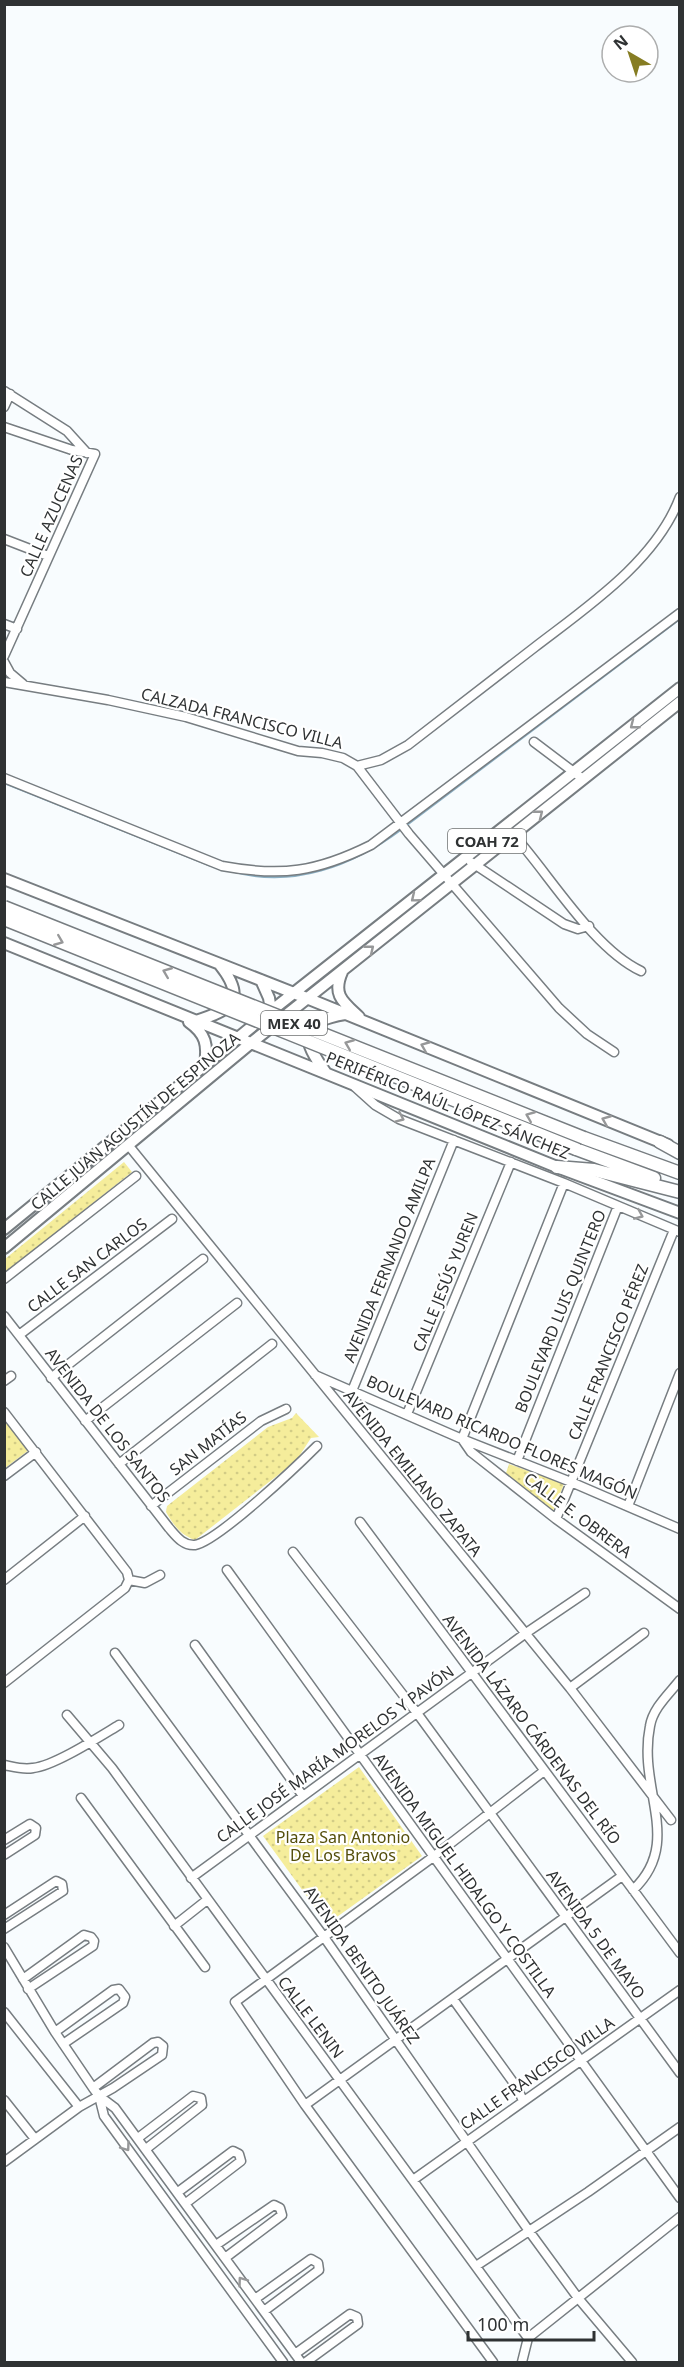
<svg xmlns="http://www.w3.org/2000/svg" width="684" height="2367" font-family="'Noto Sans',sans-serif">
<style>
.park{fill:url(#park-dots)}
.pitch{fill:#f5ed9b}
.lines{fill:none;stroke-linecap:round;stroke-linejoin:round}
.stream{stroke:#8aaec2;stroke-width:2}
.minor-casing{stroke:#777d81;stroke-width:11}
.major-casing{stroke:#777d81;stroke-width:14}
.highway-casing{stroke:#777d81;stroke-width:15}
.minor{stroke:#fff;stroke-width:8}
.major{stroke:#fff;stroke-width:10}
.highway{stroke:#fff;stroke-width:12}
.highway-bridge-casing{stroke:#777d81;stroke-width:15;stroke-linecap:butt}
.highway-bridge{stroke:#fff;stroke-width:12}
.oneway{stroke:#979899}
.labels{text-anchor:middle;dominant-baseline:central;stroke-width:4.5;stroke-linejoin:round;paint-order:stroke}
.shield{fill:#fff;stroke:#6d7070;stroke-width:1.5}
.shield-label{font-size:15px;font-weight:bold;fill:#2f3233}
.street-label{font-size:16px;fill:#2f3233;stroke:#fff}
.park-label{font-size:16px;fill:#544e0b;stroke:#fff}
</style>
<defs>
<pattern id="park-dots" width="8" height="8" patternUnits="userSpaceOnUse" patternTransform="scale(1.5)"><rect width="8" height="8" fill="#f5ed9b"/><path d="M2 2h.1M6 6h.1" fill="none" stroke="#d2cc86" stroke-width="1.8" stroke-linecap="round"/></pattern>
</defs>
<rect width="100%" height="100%" fill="#f8fcfe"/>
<path class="park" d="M124,1162L132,1172L5,1273V1259Z
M296,1413L319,1437L311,1438L296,1461L195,1540C180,1535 173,1524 166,1512L167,1506L268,1427L292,1418Z
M5,1419L29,1450L5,1468Z
M509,1464L564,1484L553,1511L505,1476Z
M359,1767L422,1856L327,1924L263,1836Z"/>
<path class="pitch" d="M530,1473L560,1487L554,1500L525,1486Z"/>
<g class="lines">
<path class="stream" d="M4,783L211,866
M407,825L680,619
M231,871C292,889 353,866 402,829"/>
<g class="minor-casing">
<path id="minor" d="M4,391L67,431L87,453
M4,407L10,394
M4,427L72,450L95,454L4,656
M4,539L48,556
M4,624L17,629
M4,662L10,673L23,684
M4,682L108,700L186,717L298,751L322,753L343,758L357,766L409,834L559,1008L587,1034L614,1052
M534,742L583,779
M357,766L381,760L408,745C451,712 493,679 535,647C587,607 656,561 680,497
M4,778L222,866C281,877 317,872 371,845L680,613
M511,832C548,872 592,948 641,971
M471,862L564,924L578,929L589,926
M355,1087L375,1105L399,1119L564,1183L680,1232
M129,1146L570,1688L671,1820
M564,1183L462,1439L471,1452L556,1519L680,1609
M4,1279L136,1176
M4,1316L169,1528C176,1536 183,1546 195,1545C218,1541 298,1465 317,1446
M19,1335L172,1219
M315,1375L462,1439L571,1482L680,1529
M51,1378L203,1259
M4,1381L11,1376
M352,1391L454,1140
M4,1412L127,1572L129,1580L125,1588L4,1683
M407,1414L511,1162
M85,1421L237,1303
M517,1461L618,1206
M119,1464L272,1344
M4,1476L36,1452
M151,1506L261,1421L286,1409
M628,1506L680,1373
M556,1519L674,1230
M360,1522L680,1953
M293,1552L417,1713L680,2073
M227,1570L680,2198
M4,1580L85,1516
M129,1580L145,1583L160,1575
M195,1645L303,1796
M115,1653L324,1937L529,2231L578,2298L632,2362
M570,1688L644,1633
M67,1715L112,1768L528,2338
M4,1765C14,1767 23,1770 33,1768C54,1766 99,1737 119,1725
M81,1798L205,1967
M4,1840L30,1824L36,1828L35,1835L4,1855
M191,1878L526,1633L585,1593
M633,1890C684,1842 637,1790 650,1726C653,1708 669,1694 680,1680
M4,1915L56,1881L62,1884L63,1891L4,1929
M174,1926L207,1900
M4,1947L55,2032L93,2088L99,2096L115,2108L301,2362
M23,1979L84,1935L91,1937L94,1941L93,1946L28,1989
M453,1999L518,2089L523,2101
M4,2012L79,2107
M55,2032L113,1990L119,1989L125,1997L123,2003L63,2044
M99,2096L104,2116L283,2362
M4,2100L35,2139
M305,2105L622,1876
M138,2138L193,2096L201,2098L202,2105L146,2149
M4,2162L79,2107L113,2088L162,2055L163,2046L158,2042L153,2043L93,2088
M413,2180L680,1990
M178,2192L233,2151L239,2154L241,2161L186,2203
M216,2245L274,2205L280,2208L282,2215L225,2258
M476,2266L588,2192L680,2127
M255,2299L311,2259L318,2263L319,2270L264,2311
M528,2338L680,2217
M295,2354L350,2314L357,2317L358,2324L306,2362
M493,2362L305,2105L235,2002L433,1857L544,1771
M522,2362L528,2338"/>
</g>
<g class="major-casing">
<path id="major" d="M4,879L309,999L668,1145
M4,943L557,1167L680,1213
M342,972C332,995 343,1002 359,1017
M261,980L269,998L271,1011
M196,1021C232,1010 247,999 220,965
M189,1022C206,1034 208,1045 205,1065
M326,1073C302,1040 297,1022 345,1014
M4,1229L271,1011L680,688
M4,1248L251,1043L680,702"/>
</g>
<g class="highway-casing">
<path id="highway" d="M584,1138L680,1173
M660,1142L680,1153
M576,1149L654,1178
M557,1167L594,1170L680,1192"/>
</g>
<use href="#minor" class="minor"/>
<use href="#major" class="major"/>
<use href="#highway" class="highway"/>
<g class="highway-bridge-casing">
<path id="highway-bridge" d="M4,907L584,1138
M4,919L576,1149"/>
</g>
<use href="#highway-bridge" class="highway-bridge"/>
</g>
<defs><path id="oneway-chevron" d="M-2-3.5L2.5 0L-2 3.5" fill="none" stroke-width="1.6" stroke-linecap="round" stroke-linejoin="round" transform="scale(1.5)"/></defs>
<g class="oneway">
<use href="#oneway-chevron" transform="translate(634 725) rotate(142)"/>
<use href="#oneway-chevron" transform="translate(539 814) rotate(-38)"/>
<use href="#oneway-chevron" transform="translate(415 898) rotate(141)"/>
<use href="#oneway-chevron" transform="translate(59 941) rotate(22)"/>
<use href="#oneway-chevron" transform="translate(370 949) rotate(-39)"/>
<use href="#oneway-chevron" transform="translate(167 972) rotate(-158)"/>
<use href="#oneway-chevron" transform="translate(349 1044) rotate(-158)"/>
<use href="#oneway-chevron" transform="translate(425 1046) rotate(-158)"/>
<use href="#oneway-chevron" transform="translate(530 1116) rotate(-158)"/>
<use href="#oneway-chevron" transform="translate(400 1118) rotate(24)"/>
<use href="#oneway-chevron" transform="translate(606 1120) rotate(-158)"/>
<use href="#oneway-chevron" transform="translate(639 1215) rotate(23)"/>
<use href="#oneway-chevron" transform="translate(126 2147) rotate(54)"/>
<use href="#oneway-chevron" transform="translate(242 2281) rotate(-126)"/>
</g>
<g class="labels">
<g class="shield">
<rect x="448" y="829" width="78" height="24" rx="4.5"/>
<rect x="261" y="1011" width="66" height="24" rx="4.5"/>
</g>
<g class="shield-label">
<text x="487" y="841">COAH 72</text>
<text x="294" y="1023">MEX 40</text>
</g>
<g class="street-label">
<text transform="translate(51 516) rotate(-66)">CALLE AZUCENAS</text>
<text transform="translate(242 718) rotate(14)">CALZADA FRANCISCO VILLA</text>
<text transform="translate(448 1105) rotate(22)">PERIFÉRICO RAÚL LÓPEZ SÁNCHEZ</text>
<text transform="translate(135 1121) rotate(-40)">CALLE JUAN AGUSTÍN DE ESPINOZA</text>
<text transform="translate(389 1260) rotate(-68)">AVENIDA FERNANDO AMILPA</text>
<text transform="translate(87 1265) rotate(-37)">CALLE SAN CARLOS</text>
<text transform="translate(445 1282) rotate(-68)">CALLE JESÚS YUREN</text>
<text transform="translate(560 1311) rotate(-68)">BOULEVARD LUIS QUINTERO</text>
<text transform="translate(608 1352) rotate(-68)">CALLE FRANCISCO PÉREZ</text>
<text transform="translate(108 1425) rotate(52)">AVENIDA DE LOS SANTOS</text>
<text transform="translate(502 1437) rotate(23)">BOULEVARD RICARDO FLORES MAGÓN</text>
<text transform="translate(208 1443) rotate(-38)">SAN MATÍAS</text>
<text transform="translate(413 1473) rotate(51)">AVENIDA EMILIANO ZAPATA</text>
<text transform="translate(578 1515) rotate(37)">CALLE E. OBRERA</text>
<text transform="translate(532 1729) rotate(53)">AVENIDA LÁZARO CÁRDENAS DEL RÍO</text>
<text transform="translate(335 1754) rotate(-36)">CALLE JOSÉ MARÍA MORELOS Y PAVÓN</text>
<text transform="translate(465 1875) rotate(54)">AVENIDA MIGUEL HIDALGO Y COSTILLA</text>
<text transform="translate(596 1934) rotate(54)">AVENIDA 5 DE MAYO</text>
<text transform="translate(362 1965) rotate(55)">AVENIDA BENITO JUÁREZ</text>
<text transform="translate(311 2017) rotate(53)">CALLE LENIN</text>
<text transform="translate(537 2073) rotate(-35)">CALLE FRANCISCO VILLA</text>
</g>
<g class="park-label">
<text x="343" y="1837">Plaza San Antonio<tspan x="343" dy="18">De Los Bravos</tspan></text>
</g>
</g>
<rect width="684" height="2367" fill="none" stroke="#2f3233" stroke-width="12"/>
<g transform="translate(630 54) rotate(321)"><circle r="28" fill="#ffffff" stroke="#acadad" stroke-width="1.5"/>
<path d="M0-4.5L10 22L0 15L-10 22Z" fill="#867d23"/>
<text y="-9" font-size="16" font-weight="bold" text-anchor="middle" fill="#2f3233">N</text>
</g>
<path d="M468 2331v9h126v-9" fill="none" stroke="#2f3233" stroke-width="3"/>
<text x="477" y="2331" font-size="18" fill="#2f3233" stroke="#ffffff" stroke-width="4.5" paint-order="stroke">100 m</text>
</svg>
